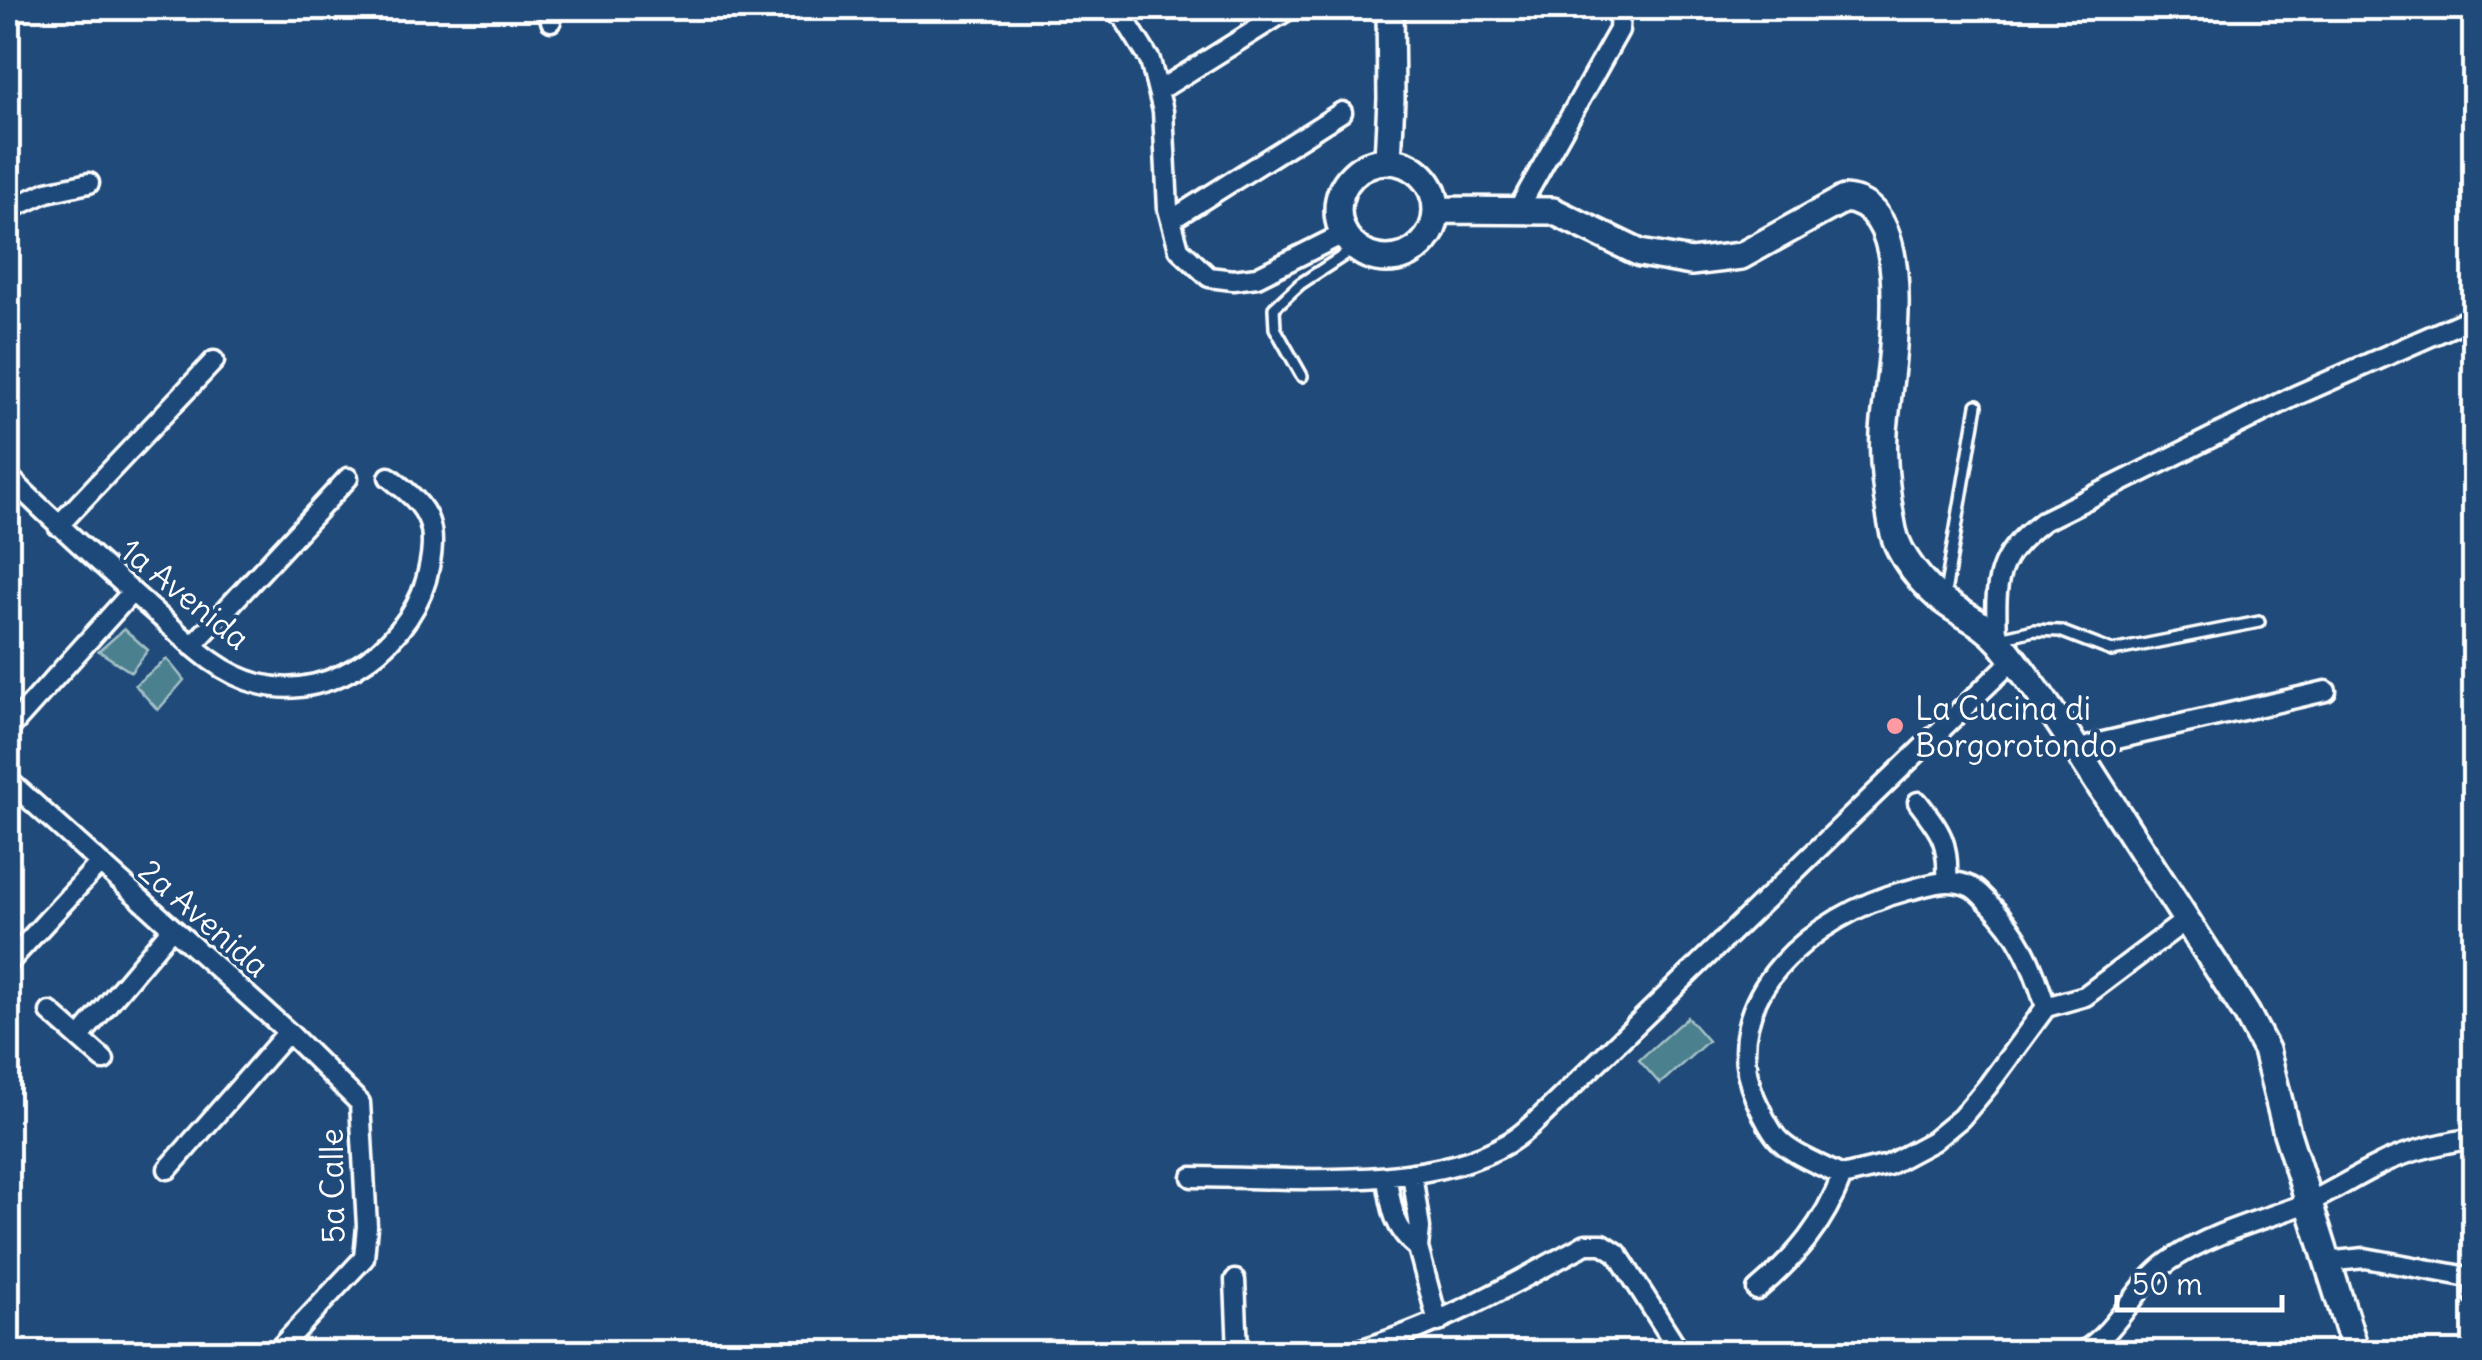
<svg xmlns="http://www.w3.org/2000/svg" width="2482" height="1360" font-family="Delius,sans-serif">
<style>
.green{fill:#4b808e;stroke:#a5c0c6;stroke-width:2.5}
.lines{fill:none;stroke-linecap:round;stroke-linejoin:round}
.lane-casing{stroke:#fff;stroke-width:16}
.street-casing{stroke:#fff;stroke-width:25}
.secondary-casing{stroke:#fff;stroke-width:32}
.lane{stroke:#1f4a7a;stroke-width:9}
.street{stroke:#1f4a7a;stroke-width:18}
.secondary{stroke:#1f4a7a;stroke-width:25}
.poi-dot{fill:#ff9aa2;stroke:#1f4a7a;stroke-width:4}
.labels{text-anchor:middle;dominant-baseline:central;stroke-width:8;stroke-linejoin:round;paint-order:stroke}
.street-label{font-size:32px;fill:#fff;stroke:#1f4a7a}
.poi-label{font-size:32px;fill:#fff;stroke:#1f4a7a;text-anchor:start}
</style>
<rect width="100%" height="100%" fill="#1f4a7a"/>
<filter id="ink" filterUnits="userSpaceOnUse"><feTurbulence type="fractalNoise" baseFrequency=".01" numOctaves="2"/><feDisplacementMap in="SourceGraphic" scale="20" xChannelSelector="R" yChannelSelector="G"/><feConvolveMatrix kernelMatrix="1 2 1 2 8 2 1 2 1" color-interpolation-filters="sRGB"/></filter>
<g filter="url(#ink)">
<path class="green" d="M124,629L148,650L131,672L99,651Z
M167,659L184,680L158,710L135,685Z
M1687,1017L1708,1041L1660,1084L1639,1060Z"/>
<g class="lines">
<g class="lane-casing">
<path id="lane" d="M1302,376L1275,328L1274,308L1300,284L1355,248
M1944,599L1977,405
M2000,638L2034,630L2060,631L2112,651L2259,622"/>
</g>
<g class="street-casing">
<path id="street" d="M550,8L551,21
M1112,8L1124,18L1150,60L1163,111L1168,209L1179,249L1209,277L1233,280L1257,277L1343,234
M1158,91L1291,8
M8,210L47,192L89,183
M1517,211L1619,30L1620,8
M1171,220L1342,112
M8,476C53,521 100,563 148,606C182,635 213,672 259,684C333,704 417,639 429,567C432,553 434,536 429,522C423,503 404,489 389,477
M58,526L214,361
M1997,639C1995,581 1994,558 2043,521L2295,396L2474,317
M192,646L348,478
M8,730L132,592
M2077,751L2099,743L2326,691
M8,780L288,1032L360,1103L367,1226L364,1258L276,1352
M1918,802C1941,832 1949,842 1947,880
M8,963L98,865
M2046,1007C2032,963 2021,935 1988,902C1983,897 1977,890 1971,887C1948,876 1927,886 1905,891C1817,914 1712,996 1755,1098C1761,1111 1767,1126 1777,1138C1792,1155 1822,1165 1842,1176L1888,1165L1933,1141L1961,1118L1987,1087L2046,1007L2085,996L2186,920
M50,1012L104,1060
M80,1037L172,928
M168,1169L288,1032
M1412,1173L1420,1228L1418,1248L1438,1322
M1192,1177C1285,1177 1427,1192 1508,1143C1524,1134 1536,1121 1549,1109L2013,660
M1387,1179C1391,1207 1394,1229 1418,1248
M2325,1262L2365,1258L2474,1278
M1235,1280L1238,1352
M1757,1290C1796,1257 1824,1224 1842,1176
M2474,1291V1295
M1352,1352C1436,1328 1510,1286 1586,1244H1603L1617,1253L1680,1352
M2082,1352C2121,1329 2134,1285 2171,1260C2213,1232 2259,1221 2305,1204C2330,1193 2354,1177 2379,1165C2408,1150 2443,1143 2474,1138"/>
</g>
<g class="secondary-casing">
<path id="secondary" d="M1388,160L1391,99L1390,8
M1338 210a49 49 0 1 1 98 0a49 49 0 1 1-98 0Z
M1437,210L1553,211L1640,253L1691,262L1741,256L1844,199C1924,204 1887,381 1884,432C1882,463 1887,499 1893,530C1898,555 1924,587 1945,602C1964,616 1984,623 2000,642C2044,696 2082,758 2120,817C2162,883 2205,948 2247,1014L2266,1050L2287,1133L2356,1352"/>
</g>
<use href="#lane" class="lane"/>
<use href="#street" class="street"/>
<use href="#secondary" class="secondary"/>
</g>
</g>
<circle class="poi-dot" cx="1895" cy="726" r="10"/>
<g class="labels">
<g class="street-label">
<text transform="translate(185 594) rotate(39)">1a Avenida</text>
<text transform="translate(204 918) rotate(41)">2a Avenida</text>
<text transform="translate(332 1186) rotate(-91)">5a Calle</text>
</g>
<g class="poi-label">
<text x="1915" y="708">La Cucina di<tspan x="1915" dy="37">Borgorotondo</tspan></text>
</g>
</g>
<rect width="2482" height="1360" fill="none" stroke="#1f4a7a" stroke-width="40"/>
<rect x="20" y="20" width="2442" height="1320" fill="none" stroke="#fff" stroke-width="4" filter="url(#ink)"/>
<path d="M2117 1295v15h165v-15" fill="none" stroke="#ffffff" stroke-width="5"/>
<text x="2132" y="1295" font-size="30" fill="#ffffff" stroke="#1f4a7a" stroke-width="8" paint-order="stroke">50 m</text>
</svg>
